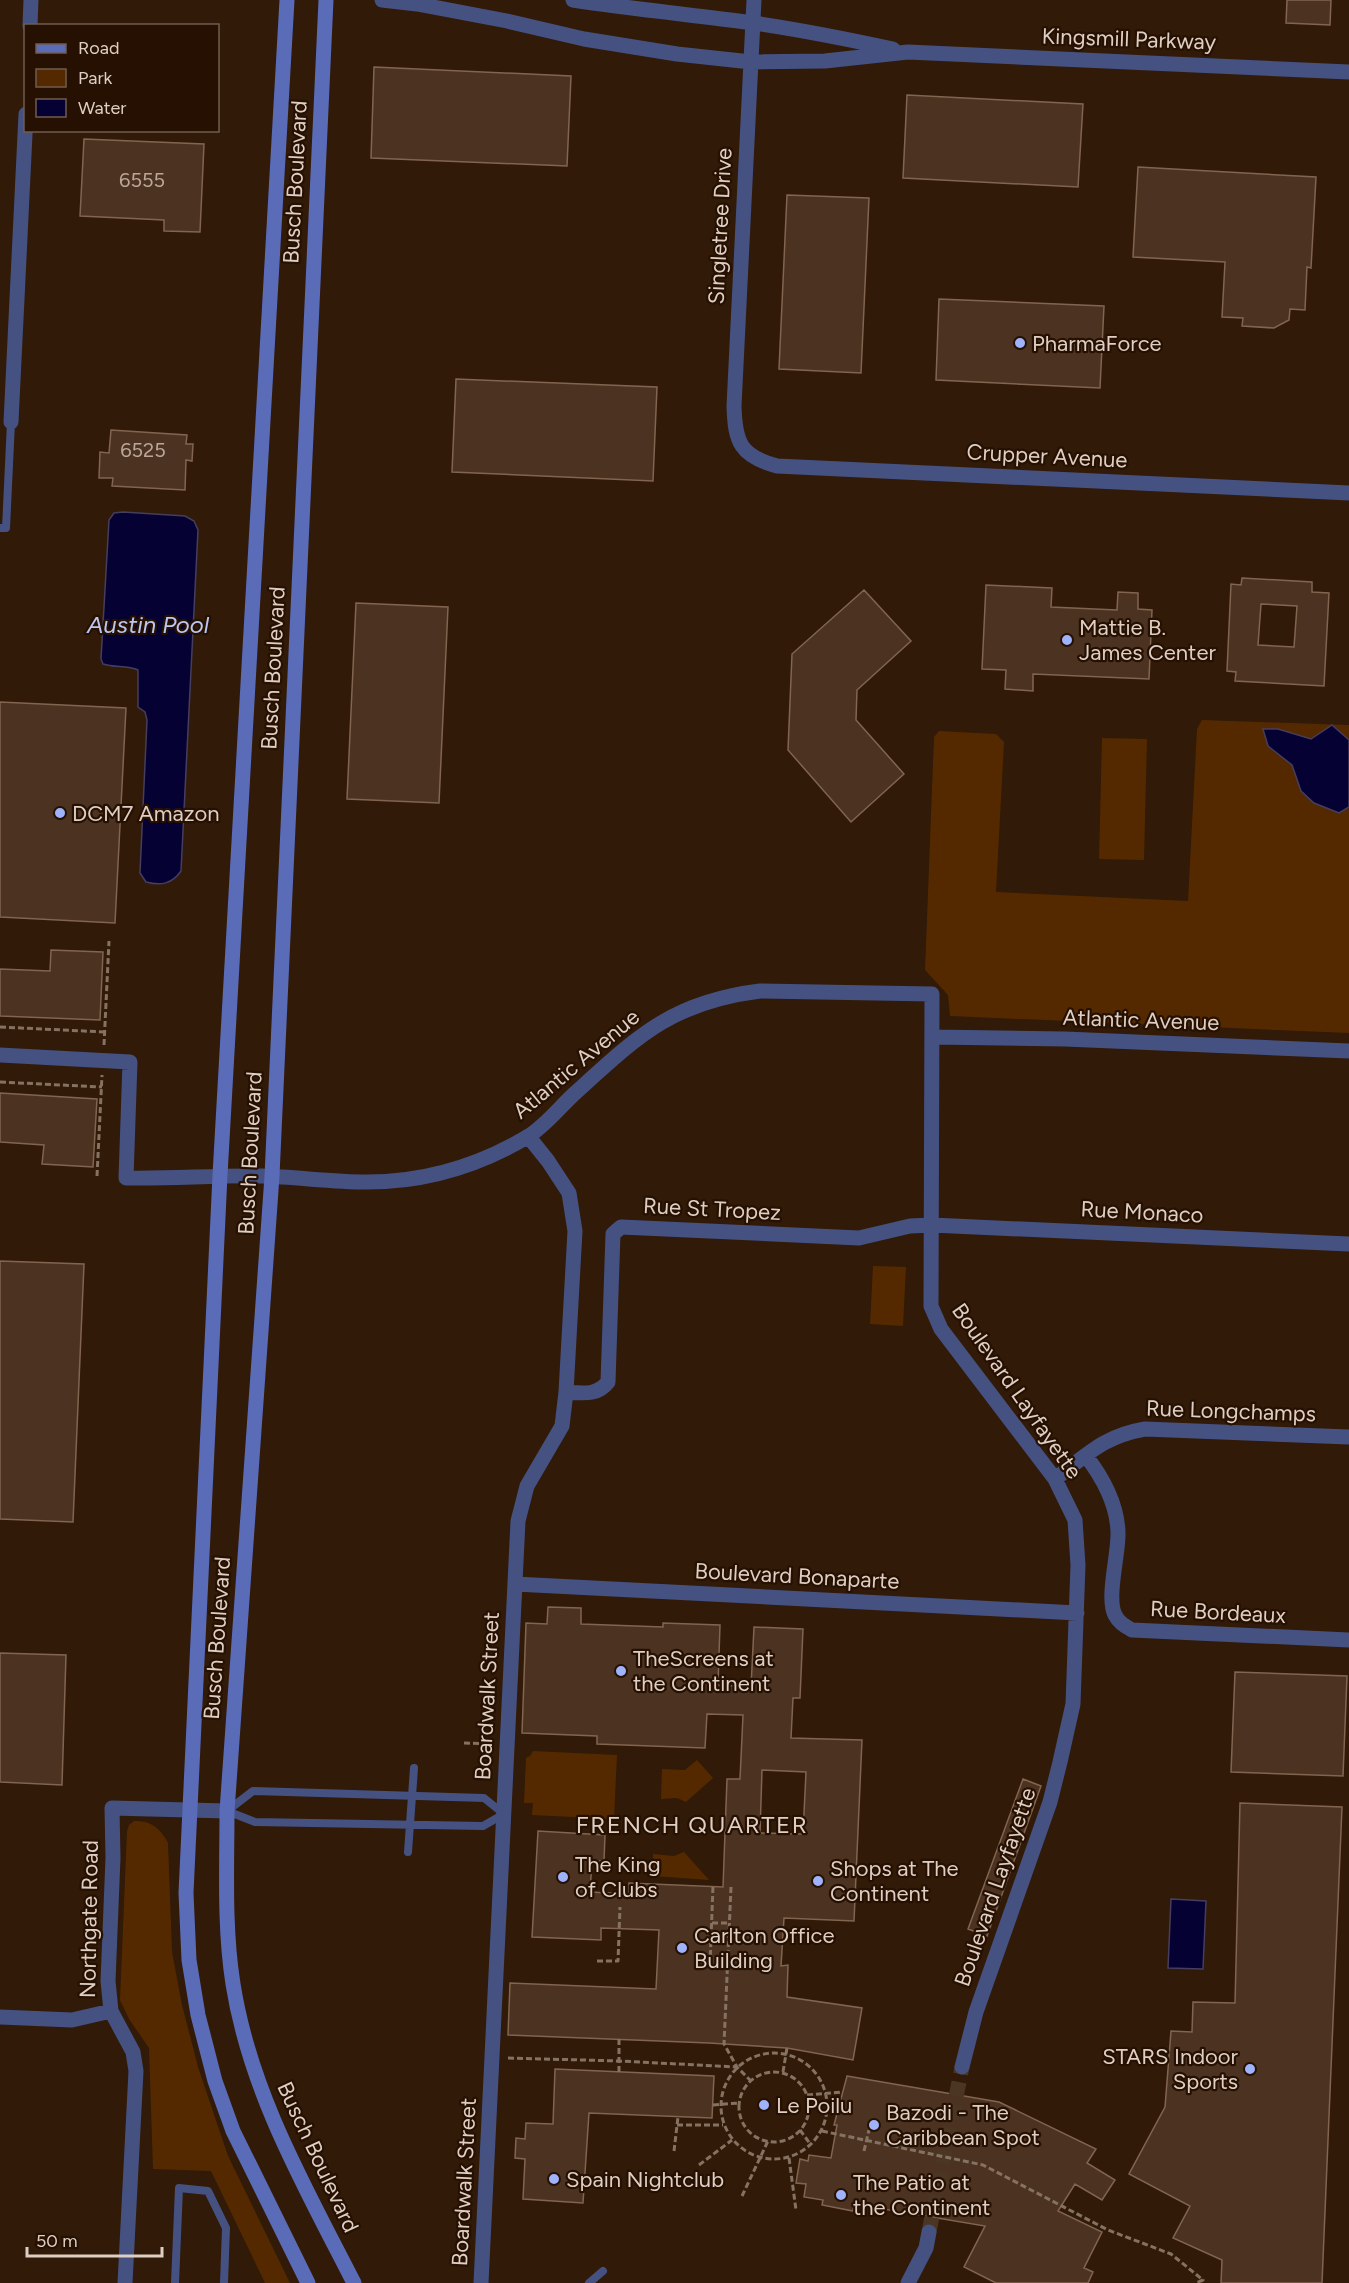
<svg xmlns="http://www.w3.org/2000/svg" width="1349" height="2283" font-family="Figtree,sans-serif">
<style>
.green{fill:#552900}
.water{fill:#050133;stroke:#463e5e;stroke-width:1.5}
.building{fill:#4c3321;stroke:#816551;stroke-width:1.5;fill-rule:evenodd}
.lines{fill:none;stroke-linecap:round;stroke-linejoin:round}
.street-tunnel{stroke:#4b3523;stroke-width:15;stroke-dasharray:15 8;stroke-linecap:butt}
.path{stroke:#857262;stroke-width:3;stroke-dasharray:6 3;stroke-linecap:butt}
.lane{stroke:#455181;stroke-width:8}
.street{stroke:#455181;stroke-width:15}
.secondary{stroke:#5a6bb8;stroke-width:15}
.poi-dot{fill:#9fb3fd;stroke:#261001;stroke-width:2}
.labels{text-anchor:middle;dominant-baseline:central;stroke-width:4.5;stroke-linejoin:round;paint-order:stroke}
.number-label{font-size:20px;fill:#baa79a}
.street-label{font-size:22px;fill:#decec3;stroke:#261001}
.poi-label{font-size:22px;fill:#decec3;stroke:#261001;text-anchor:start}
.water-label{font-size:24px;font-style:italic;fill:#bbc7f1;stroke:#261001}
.neighbourhood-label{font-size:24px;letter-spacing:1.5px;fill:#decec3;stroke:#261001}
</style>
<rect width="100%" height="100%" fill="#311a07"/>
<path class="green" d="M1202,720L1349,725V740L1343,736L1311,739L1278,729H1263L1268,746L1292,765L1301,791L1339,813L1349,807V1033L950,1016L948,995L925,970L934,737L939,731L996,734L1004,742L996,892L1188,901L1197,729Z
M1102,738L1147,739L1144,860L1099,859Z
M873,1266L906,1267L903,1326L870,1324Z
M533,1751L617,1755L614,1819L532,1815L533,1803H524L526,1758L530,1756Z
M697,1760L713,1778L686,1802L677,1798L661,1799L662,1769L685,1770Z
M134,1821C151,1820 161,1829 168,1843L172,1952L182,2005L198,2067L228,2156L290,2283H265L211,2171L153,2169L149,2048L129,2019L120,2000L127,1831L129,1825Z
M684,1852L709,1880L654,1876L653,1854L674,1856Z"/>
<path class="water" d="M123,512L185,516L194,521L198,530L181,871C172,884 161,886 146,882L140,873L147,720L145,712L138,707V670C127,665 115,668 103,664L101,659L109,520L114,513Z
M1332,725L1349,740V807L1339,813L1314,803L1301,791L1292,765L1268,746L1263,729H1278L1311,739Z
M1171,1899L1206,1901L1203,1969L1168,1968Z"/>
<path class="building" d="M1287,0H1331L1330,25L1286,23Z
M374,67L571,76L567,166L371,158Z
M907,95L1083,104L1078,187L903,178Z
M84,139L204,144L200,232L164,231V220L80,216Z
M1138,167L1316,177L1311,268L1307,267L1305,310L1290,309L1289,320L1274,328L1242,326L1243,318L1222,317L1225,262L1133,257Z
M787,195L869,198L861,373L779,369Z
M939,299L1104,306L1100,388L936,380Z
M456,379L657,387L653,481L452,472Z
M111,430L187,435L186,444H193L192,461L186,460L185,490L112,486L113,478H99L100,452L109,453Z
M1242,578L1312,582V592L1329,593L1324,686L1235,681L1236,672L1227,671L1231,584L1241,585ZM1261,604L1297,606L1294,647L1258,645Z
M986,585L1052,588L1051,607L1117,610L1118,592L1138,593V609L1152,610L1149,679L1033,674V691L1005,689L1006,670L982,669Z
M864,590L911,641L857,690L856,720L904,774L851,822L788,750L792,654Z
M356,603L448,607L439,803L347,799Z
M0,702L126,708L115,923L0,917Z
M51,950L103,952L100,1020L0,1016V969L50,971Z
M0,1093L97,1099L93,1167L42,1164L44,1145L0,1142Z
M0,1261L84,1264L73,1522L0,1519Z
M548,1607L581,1608V1624L663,1627V1623L720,1625L718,1685L751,1687L754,1627L803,1629L800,1698H793L791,1738L862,1740L854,1921L784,1918L781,1966L788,1965L787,1997L862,2008L853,2060L787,2048L709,2043L508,2035L510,1983L656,1989L659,1930L601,1928V1940L532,1937L538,1831L605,1835L604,1861H592L590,1892L629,1894V1883L723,1887L727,1779H740L743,1715L707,1714L705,1748L597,1744V1736L522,1733L526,1623L547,1624ZM762,1770L806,1772L803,1834L760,1833Z
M0,1653L66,1655L62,1785L0,1782Z
M1235,1672L1347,1676L1343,1776L1231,1772Z
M1023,1779L1041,1786L987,1936L968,1929Z
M1240,1803L1342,1807L1322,2283H1221L1222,2260L1173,2238L1190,2206L1129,2174L1165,2107L1171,2031L1192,2032L1193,2002L1235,2003Z
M555,2069L714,2076L712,2118L589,2113L583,2203L523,2199L525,2159L515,2158L516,2138L525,2139L526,2123L553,2124Z
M847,2076L999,2102L1096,2149L1087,2163L1115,2180L1102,2200L1075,2184L1058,2211L1102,2232L1084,2268L1093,2272L1088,2283H996L964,2267L985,2226L854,2204L853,2211L822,2205L823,2200L804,2197L806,2184L796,2183L800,2159L808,2161L809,2155L831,2158L837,2125H834Z"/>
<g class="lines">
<path class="street-tunnel" d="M929,2232L962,2067"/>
<path class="path" d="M0,1027L105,1032
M104,1045L109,941
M0,1082L102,1087
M97,1176L102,1075
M464,1743L491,1744
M731,1887L724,2044L737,2067L750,2080
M712,1923H729
M597,1961H618L620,1907
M706,1965L733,1967
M710,1965L713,1886
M721 2106a53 53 0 1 1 106 0a53 53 0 1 1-106 0Z
M508,2058L619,2061L737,2067
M619,2072V2039
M783,2072L787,2048
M739 2107a35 35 0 1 1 70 0a35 35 0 1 1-70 0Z
M807,2095L842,2092
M713,2105L739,2103
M677,2125H723
M800,2130L811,2145
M822,2131L983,2165L1108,2230L1171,2254L1203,2280L1196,2283
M674,2151L678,2117
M864,2151L869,2130
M789,2158L796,2210
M699,2165L732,2140
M742,2196L768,2141"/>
<path class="lane" d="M0,528H6L11,422
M253,1791L484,1798L504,1814L483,1826L255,1822L227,1811Z
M408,1852L414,1768
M175,2283L179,2188L208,2191L226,2228L224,2283
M589,2283L603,2271"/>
<path class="street" d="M382,0L417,4L507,21L584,39L677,54L751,62L825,61L908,52L1349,72
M573,0C633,9 694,15 754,23C801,30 847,39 893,49
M754,0L734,406C735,442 740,456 777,466L1349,493
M30,26L31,0
M11,422L26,114
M932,1037L1065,1039L1349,1051
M0,1055L130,1062L126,1178C171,1179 217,1175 262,1176C297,1177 332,1182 367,1182C423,1182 478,1166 527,1137C544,1127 559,1108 574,1094C637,1037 671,1002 760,991L932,994L931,1306L941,1329L1055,1479L1075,1520L1078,1565L1073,1704L1060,1762L1050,1802L976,2012L962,2067
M566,1392C583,1393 597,1396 608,1382L613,1234L621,1227L859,1238L910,1226L932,1225L1349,1244
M1086,1456C1103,1478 1117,1503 1118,1532C1119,1553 1106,1598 1115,1615C1119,1623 1125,1626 1132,1630L1349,1640
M1055,1479C1088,1454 1104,1436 1145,1429L1349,1437
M515,1584L1077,1613
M0,2017L72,2020L111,2011
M125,2283L136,2071L133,2052L111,2011L108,1981L113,1858L112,1808L227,1811
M481,2283L518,1521L527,1486L562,1426L566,1392L575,1231L569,1193L548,1161L528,1136
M908,2283L926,2248L929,2232"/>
<path class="secondary" d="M287,0L220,1175L186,1893L189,1960L198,2015L215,2081L233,2131L308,2283
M326,0L272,1176L227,1811C227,1868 224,1927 233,1984C250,2092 305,2187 354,2283"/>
</g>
<g class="poi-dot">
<circle cx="1020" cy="343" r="6"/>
<circle cx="1067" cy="640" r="6"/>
<circle cx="60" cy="813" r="6"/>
<circle cx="621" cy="1671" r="6"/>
<circle cx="563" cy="1877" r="6"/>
<circle cx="818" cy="1881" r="6"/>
<circle cx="682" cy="1948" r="6"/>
<circle cx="1250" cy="2069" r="6"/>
<circle cx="764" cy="2105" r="6"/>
<circle cx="874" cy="2125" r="6"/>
<circle cx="554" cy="2179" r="6"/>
<circle cx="841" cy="2195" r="6"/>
</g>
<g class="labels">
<g class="number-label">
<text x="142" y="180">6555</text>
<text x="143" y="450">6525</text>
</g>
<g class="street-label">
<text transform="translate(1129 39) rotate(2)">Kingsmill Parkway</text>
<text transform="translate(295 182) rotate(-87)">Busch Boulevard</text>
<text transform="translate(720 226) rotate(-87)">Singletree Drive</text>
<text transform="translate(1047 456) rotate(3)">Crupper Avenue</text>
<text transform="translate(273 668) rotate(-87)">Busch Boulevard</text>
<text transform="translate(1141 1020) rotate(2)">Atlantic Avenue</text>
<text transform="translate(576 1064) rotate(-40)">Atlantic Avenue</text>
<text transform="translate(250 1153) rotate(-87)">Busch Boulevard</text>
<text transform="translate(712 1209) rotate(3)">Rue St Tropez</text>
<text transform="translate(1142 1212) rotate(3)">Rue Monaco</text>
<text transform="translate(1017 1391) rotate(55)">Boulevard Layfayette</text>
<text transform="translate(1231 1411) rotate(2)">Rue Longchamps</text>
<text transform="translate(797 1576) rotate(3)">Boulevard Bonaparte</text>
<text transform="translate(1218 1612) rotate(3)">Rue Bordeaux</text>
<text transform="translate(217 1638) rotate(-86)">Busch Boulevard</text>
<text transform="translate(487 1696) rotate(-87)">Boardwalk Street</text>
<text transform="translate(995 1887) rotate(-71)">Boulevard Layfayette</text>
<text transform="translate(89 1919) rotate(-89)">Northgate Road</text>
<text transform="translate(318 2157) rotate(65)">Busch Boulevard</text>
<text transform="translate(464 2182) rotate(-87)">Boardwalk Street</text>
</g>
<g class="poi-label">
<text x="1032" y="343">PharmaForce</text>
<text x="1079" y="627">Mattie B.<tspan x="1079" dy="25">James Center</tspan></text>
<text x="72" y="813">DCM7 Amazon</text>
<text x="633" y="1658">TheScreens at<tspan x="633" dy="25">the Continent</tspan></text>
<text x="575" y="1864">The King<tspan x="575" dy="25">of Clubs</tspan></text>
<text x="830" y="1868">Shops at The<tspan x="830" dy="25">Continent</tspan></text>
<text x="694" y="1935">Carlton Office<tspan x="694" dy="25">Building</tspan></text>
<text x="1238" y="2056" text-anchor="end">STARS Indoor<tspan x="1238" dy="25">Sports</tspan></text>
<text x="776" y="2105">Le Poilu</text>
<text x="886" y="2112">Bazodi - The<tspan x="886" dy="25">Caribbean Spot</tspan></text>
<text x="566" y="2179">Spain Nightclub</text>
<text x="853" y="2182">The Patio at<tspan x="853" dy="25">the Continent</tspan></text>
</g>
<g class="water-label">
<text x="148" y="624">Austin Pool</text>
</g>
<g class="neighbourhood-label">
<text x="692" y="1824">FRENCH QUARTER</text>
</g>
</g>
<rect x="24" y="24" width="195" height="108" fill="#261001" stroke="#705c4f" stroke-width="1.5"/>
<rect x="36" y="44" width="30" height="9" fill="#5a6bb8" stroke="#705c4f" stroke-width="1.5"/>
<text x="78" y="54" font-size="18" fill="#decec3">Road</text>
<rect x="36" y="69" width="30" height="18" fill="#552900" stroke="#705c4f" stroke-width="1.5"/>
<text x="78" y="84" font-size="18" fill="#decec3">Park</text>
<rect x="36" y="99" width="30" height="18" fill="#050133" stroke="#705c4f" stroke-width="1.5"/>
<text x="78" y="114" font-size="18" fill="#decec3">Water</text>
<path d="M27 2247v9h135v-9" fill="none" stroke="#decec3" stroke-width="3"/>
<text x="36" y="2247" font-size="18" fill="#decec3" stroke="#261001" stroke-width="4.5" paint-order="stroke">50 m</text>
</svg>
